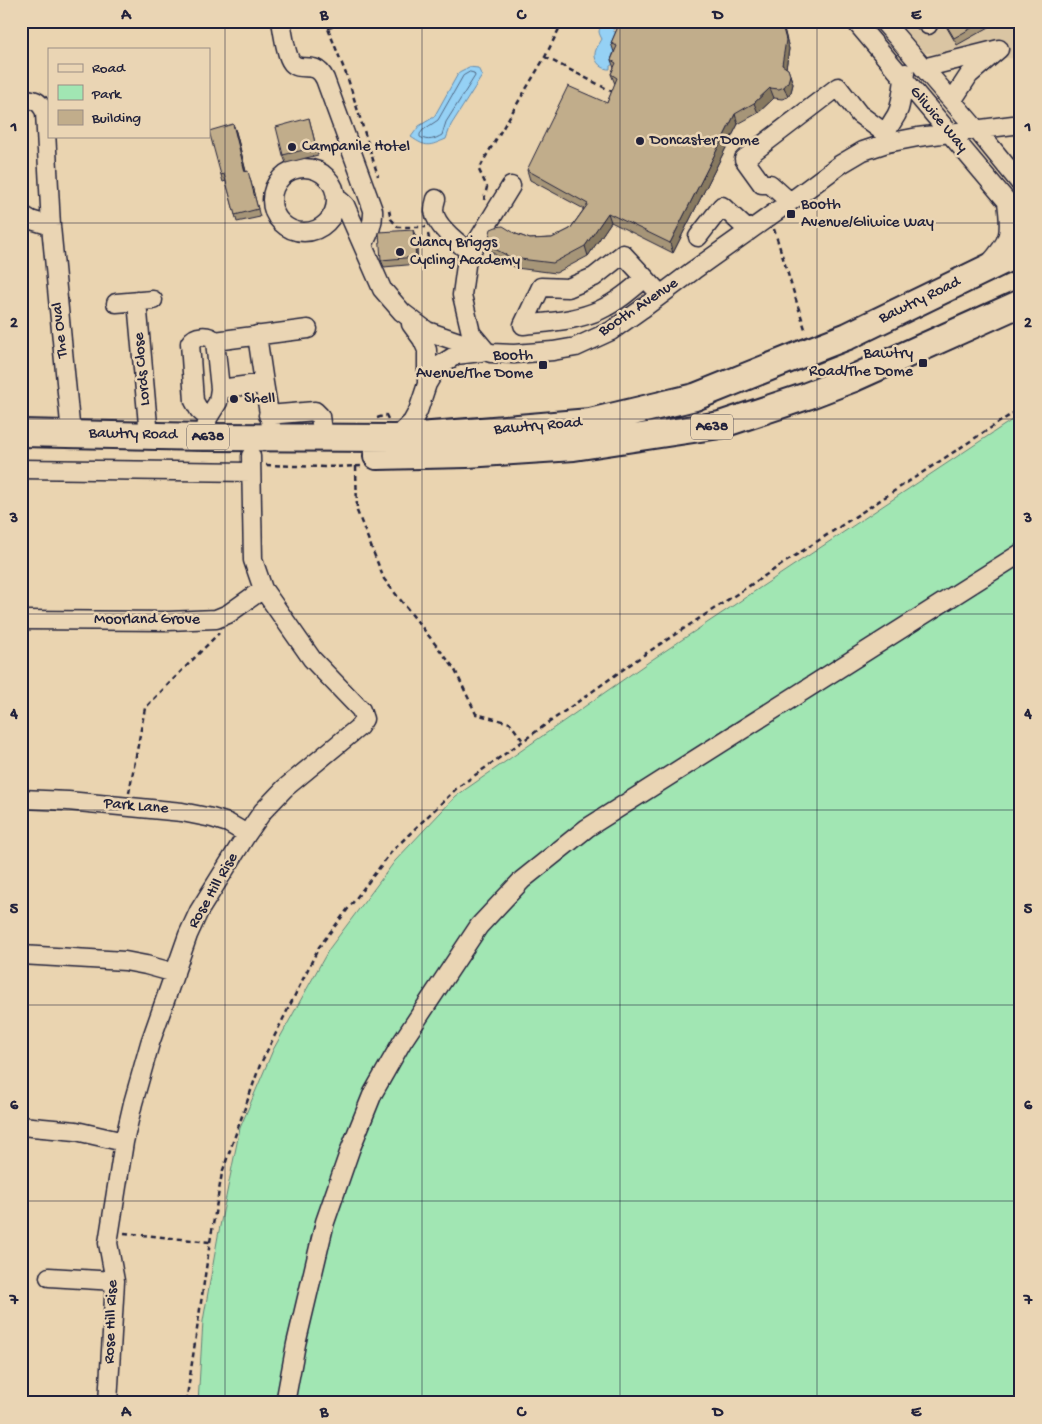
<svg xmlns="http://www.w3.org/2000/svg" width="1042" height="1424" font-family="'Gochi Hand',sans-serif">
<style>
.built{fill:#dac5a3}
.green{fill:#a1e6b3;stroke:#628477}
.water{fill:#95d1f5;stroke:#678bab}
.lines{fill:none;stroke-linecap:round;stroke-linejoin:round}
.shore{stroke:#506885;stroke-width:1}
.minor-casing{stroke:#22223b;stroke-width:21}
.highway-casing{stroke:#22223b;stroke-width:30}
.path{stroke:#22223b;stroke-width:2.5;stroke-dasharray:5 4;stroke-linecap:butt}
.minor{stroke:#ead5b4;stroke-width:18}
.highway{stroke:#ead5b4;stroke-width:26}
.wall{fill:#a69578;stroke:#22223b}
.shaded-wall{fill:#877961;stroke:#22223b}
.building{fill:#c1ad8b;stroke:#22223b}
.grid{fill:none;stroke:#22223b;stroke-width:1;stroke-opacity:0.55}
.poi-dot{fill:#22223b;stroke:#ead5b4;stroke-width:2}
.labels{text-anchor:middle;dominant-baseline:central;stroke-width:5;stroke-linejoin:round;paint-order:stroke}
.shield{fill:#ead5b4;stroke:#5e585f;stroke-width:1}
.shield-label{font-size:15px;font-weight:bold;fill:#22223b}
.street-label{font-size:16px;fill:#22223b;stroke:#ead5b4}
.poi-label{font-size:16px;fill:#22223b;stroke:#ead5b4;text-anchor:start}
.neatline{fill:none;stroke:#22223b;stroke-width:2}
.grid-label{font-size:16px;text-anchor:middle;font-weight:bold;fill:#22223b}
</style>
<rect width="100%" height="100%" fill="#ead4b0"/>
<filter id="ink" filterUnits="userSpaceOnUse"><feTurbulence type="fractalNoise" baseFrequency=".02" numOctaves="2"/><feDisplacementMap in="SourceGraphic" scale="10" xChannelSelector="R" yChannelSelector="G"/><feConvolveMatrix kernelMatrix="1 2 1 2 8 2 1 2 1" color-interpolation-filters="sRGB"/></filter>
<g filter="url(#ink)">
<path class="built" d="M883,21H1021V59L931,53H909Z"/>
<path class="green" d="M1021,414V1403H198L203,1321L218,1236L240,1128L273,1050L329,949L395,861L456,796L653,659Z"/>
<path class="water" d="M603,23H607L608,25H612L615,28L613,29L614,32L620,31L623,32L622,36L618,37L617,41L623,49C622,57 617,62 610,66V69C603,70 594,62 595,54C595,49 600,43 602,39C597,30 599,31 603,23Z
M469,67L478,68L482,76L451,125L446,139C429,146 427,148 411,137L419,126L434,117L459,72Z"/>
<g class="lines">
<path class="shore" d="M470,72L474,73L475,76L446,122L442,135C435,139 428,142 420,137V134L423,130L438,120L463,76Z"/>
<g class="minor-casing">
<path id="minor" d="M281,21C283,32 286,56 292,63C301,73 315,59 325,79L373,210C374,223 369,234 363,245
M855,21L1021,218
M883,21L977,130L1021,184
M924,21L928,25
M923,68L999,49L969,75L952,101
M21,99C34,99 39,100 45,112L51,226L71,434
M887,143C885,124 894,124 899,109C902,98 903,85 905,73
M272 200a32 32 0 1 1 64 0a32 32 0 1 1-64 0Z
M336,197L345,205L382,289L402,312L427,331L491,353L514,354L553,351L576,347L611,331L642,309L694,270L798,196L841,164L863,151L887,143L918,137L1021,124
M436,199C435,202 434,207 434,211C436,227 458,243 470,252
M790,202L770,184H762L744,159L838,87L859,114L886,134
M21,214L31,220L51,226
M698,237L722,206L749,231
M989,264C1011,240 1011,233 1007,202
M645,278C631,290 617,302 600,310C576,321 548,322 523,325L541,287L568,288L594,277L623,254L661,295
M137,301L149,436
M116,303L153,300
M411,324L422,339L427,350V384
M257,335L264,383
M215,341L308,329
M486,351L471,333L462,295L467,258L511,186
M220,389L264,383L273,438
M268,415L315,411L320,416L323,438
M204,437L208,418L218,402L220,389L215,341C208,334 195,335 190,343L194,401L199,410L208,418
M393,441L412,422L418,411L427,384L437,367L456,355L481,352
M21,469L251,472
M21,620L168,621L216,619L228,614L263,589
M21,799L68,801L182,812L212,818L228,823L247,834
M21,955L125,961L146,965L175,973
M21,1126L76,1131L124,1142
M49,1277L115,1281
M108,1403L115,1281L108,1243L124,1142L133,1103L150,1043L188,935L199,911L247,834L263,811L285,788L359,727L364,719L361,710L312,659L263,589L253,560L251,456
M285,1403L296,1344L325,1222L350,1150L373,1093L402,1042L479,926L522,880L587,828L1021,553"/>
</g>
<g class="highway-casing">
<path id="highway" d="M21,433L204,437L395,438L590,422L695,397L812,350L848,336L1021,252
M377,456L467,454L574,447L720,425L807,396L854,378L1021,303"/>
</g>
<path class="path" d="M325,21L348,79L378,176
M328,28L344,23
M545,57L615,93
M484,200L487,187L479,170L485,158L545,57L563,21
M389,210L391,219L398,227H426
M774,229L806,332
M428,234L430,243L435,242
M377,418L386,415L388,419
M266,465L324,467L362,466
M356,466L357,511L384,579L454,668L476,714L510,723L523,741
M129,793L145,708L219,633
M124,1233L210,1242L186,1403
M210,1242L222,1173L260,1065L319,947L392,851L457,788L642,656L1021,408"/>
<use href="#minor" class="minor"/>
<use href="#highway" class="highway"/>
</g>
<path class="wall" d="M617,21H782L789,49L786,68L788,69L793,84L791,92L788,97L782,99L774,98L758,113L738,124L673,253L611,222L588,256L556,273L516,268L499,258L491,251L488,241L516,234L530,239L552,238L570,229L584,209L530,180L527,170L607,103L615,84L611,74L614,68L611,60L614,52L611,43L619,25Z
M943,21H1000L957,45Z
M309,118L311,126L318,155L286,163L283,155Z
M233,124L236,132L246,172L250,178L260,217L237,222L226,181L223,182L221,175Z
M416,237L418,264L384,267L381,260Z"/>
<path class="shaded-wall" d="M781,21H782L789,49L785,75L782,65Z
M790,75L793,84L791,92L788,97L784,87Z
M770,88L774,98L758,113L754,103Z
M735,114L738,124L673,253L670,243Z
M233,124L236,132L248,179L245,172Z
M608,213L611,222L588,256L585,246Z
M413,230L416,237L418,264L416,257Z"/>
<path class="building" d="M619,21H781L786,40L782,65L788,69L790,75L788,82L784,87L779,89L770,88L754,103L735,114L670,243L608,213L585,246L553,263L512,258L495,249L488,241L491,229L496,227L503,226L516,234L530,239L552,238L570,229L588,204L527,170L568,86L607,103L617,78L611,74L616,63L611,60L617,46L611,43L620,22Z
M944,21H984L954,38Z
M309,118L316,147L283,155L276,127Z
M233,124L245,172L248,171L258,209L235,215L224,174L221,175L209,131Z
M413,230L416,257L381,260L379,232Z"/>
</g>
<path class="grid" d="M225,21V1403M422,21V1403M620,21V1403M817,21V1403M21,223H1021M21,419H1021M21,614H1021M21,810H1021M21,1005H1021M21,1201H1021"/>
<g class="poi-dot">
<circle cx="640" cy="141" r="5"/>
<circle cx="292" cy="147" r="5"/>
<rect x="786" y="209" width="10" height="10" rx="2.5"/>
<circle cx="400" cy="252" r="5"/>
<rect x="918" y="358" width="10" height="10" rx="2.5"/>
<rect x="538" y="360" width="10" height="10" rx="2.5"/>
<circle cx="234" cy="399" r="5"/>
</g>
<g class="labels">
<g class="shield">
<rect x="691" y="414.5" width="42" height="25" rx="4"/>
<rect x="187" y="424.5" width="42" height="25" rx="4"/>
</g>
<g class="shield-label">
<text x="712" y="427">A638</text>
<text x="208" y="437">A638</text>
</g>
<g class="street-label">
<text transform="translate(938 120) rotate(50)">Gliwice Way</text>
<text transform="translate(920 301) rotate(-26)">Bawtry Road</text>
<text transform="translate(639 308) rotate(-34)">Booth Avenue</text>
<text transform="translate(61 330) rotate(-96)">The Oval</text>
<text transform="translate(143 369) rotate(-95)">Lords Close</text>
<text transform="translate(538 427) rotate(-5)">Bawtry Road</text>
<text transform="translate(133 435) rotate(1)">Bawtry Road</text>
<text x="147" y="620">Moorland Grove</text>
<text transform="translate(136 807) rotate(5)">Park Lane</text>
<text transform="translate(214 891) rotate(-60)">Rose Hill Rise</text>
<text transform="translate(112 1322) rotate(-88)">Rose Hill Rise</text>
</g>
<g class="poi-label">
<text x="650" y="141">Doncaster Dome</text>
<text x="302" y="147">Campanile Hotel</text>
<text x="801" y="205">Booth<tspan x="801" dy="18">Avenue/Gliwice Way</tspan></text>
<text x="410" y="243">Clancy Briggs<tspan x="410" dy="18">Cycling Academy</tspan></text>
<text x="913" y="354" text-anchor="end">Bawtry<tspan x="913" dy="18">Road/The Dome</tspan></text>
<text x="533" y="356" text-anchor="end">Booth<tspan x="533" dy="18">Avenue/The Dome</tspan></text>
<text x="244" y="399">Shell</text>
</g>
</g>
<rect width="1042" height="1424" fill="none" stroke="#ead5b4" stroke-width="55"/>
<rect x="48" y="48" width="162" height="90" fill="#ead5b4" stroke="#9a8d84"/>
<rect x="58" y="64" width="25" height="8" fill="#ead5b4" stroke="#9a8d84"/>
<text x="92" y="72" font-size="15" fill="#22223b">Road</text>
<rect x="58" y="85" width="25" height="15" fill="#a1e6b3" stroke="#9a8d84"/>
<text x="92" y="98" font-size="15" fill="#22223b">Park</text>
<rect x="58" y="110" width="25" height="15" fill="#c1ad8b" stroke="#9a8d84"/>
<text x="92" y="122" font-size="15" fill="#22223b">Building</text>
<rect x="28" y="28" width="986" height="1368" class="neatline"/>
<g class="grid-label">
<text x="126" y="19">A</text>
<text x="324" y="19">B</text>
<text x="521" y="19">C</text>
<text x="718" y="19">D</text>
<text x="916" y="19">E</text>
<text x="14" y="131">1</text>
<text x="1028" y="131">1</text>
<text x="14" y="327">2</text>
<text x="1028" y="327">2</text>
<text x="14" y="522">3</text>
<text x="1028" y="522">3</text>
<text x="14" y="718">4</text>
<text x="1028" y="718">4</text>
<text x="14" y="913">5</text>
<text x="1028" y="913">5</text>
<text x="14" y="1109">6</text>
<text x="1028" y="1109">6</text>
<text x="14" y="1304">7</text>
<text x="1028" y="1304">7</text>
<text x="126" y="1416">A</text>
<text x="324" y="1416">B</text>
<text x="521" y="1416">C</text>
<text x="718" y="1416">D</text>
<text x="916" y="1416">E</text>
</g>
</svg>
